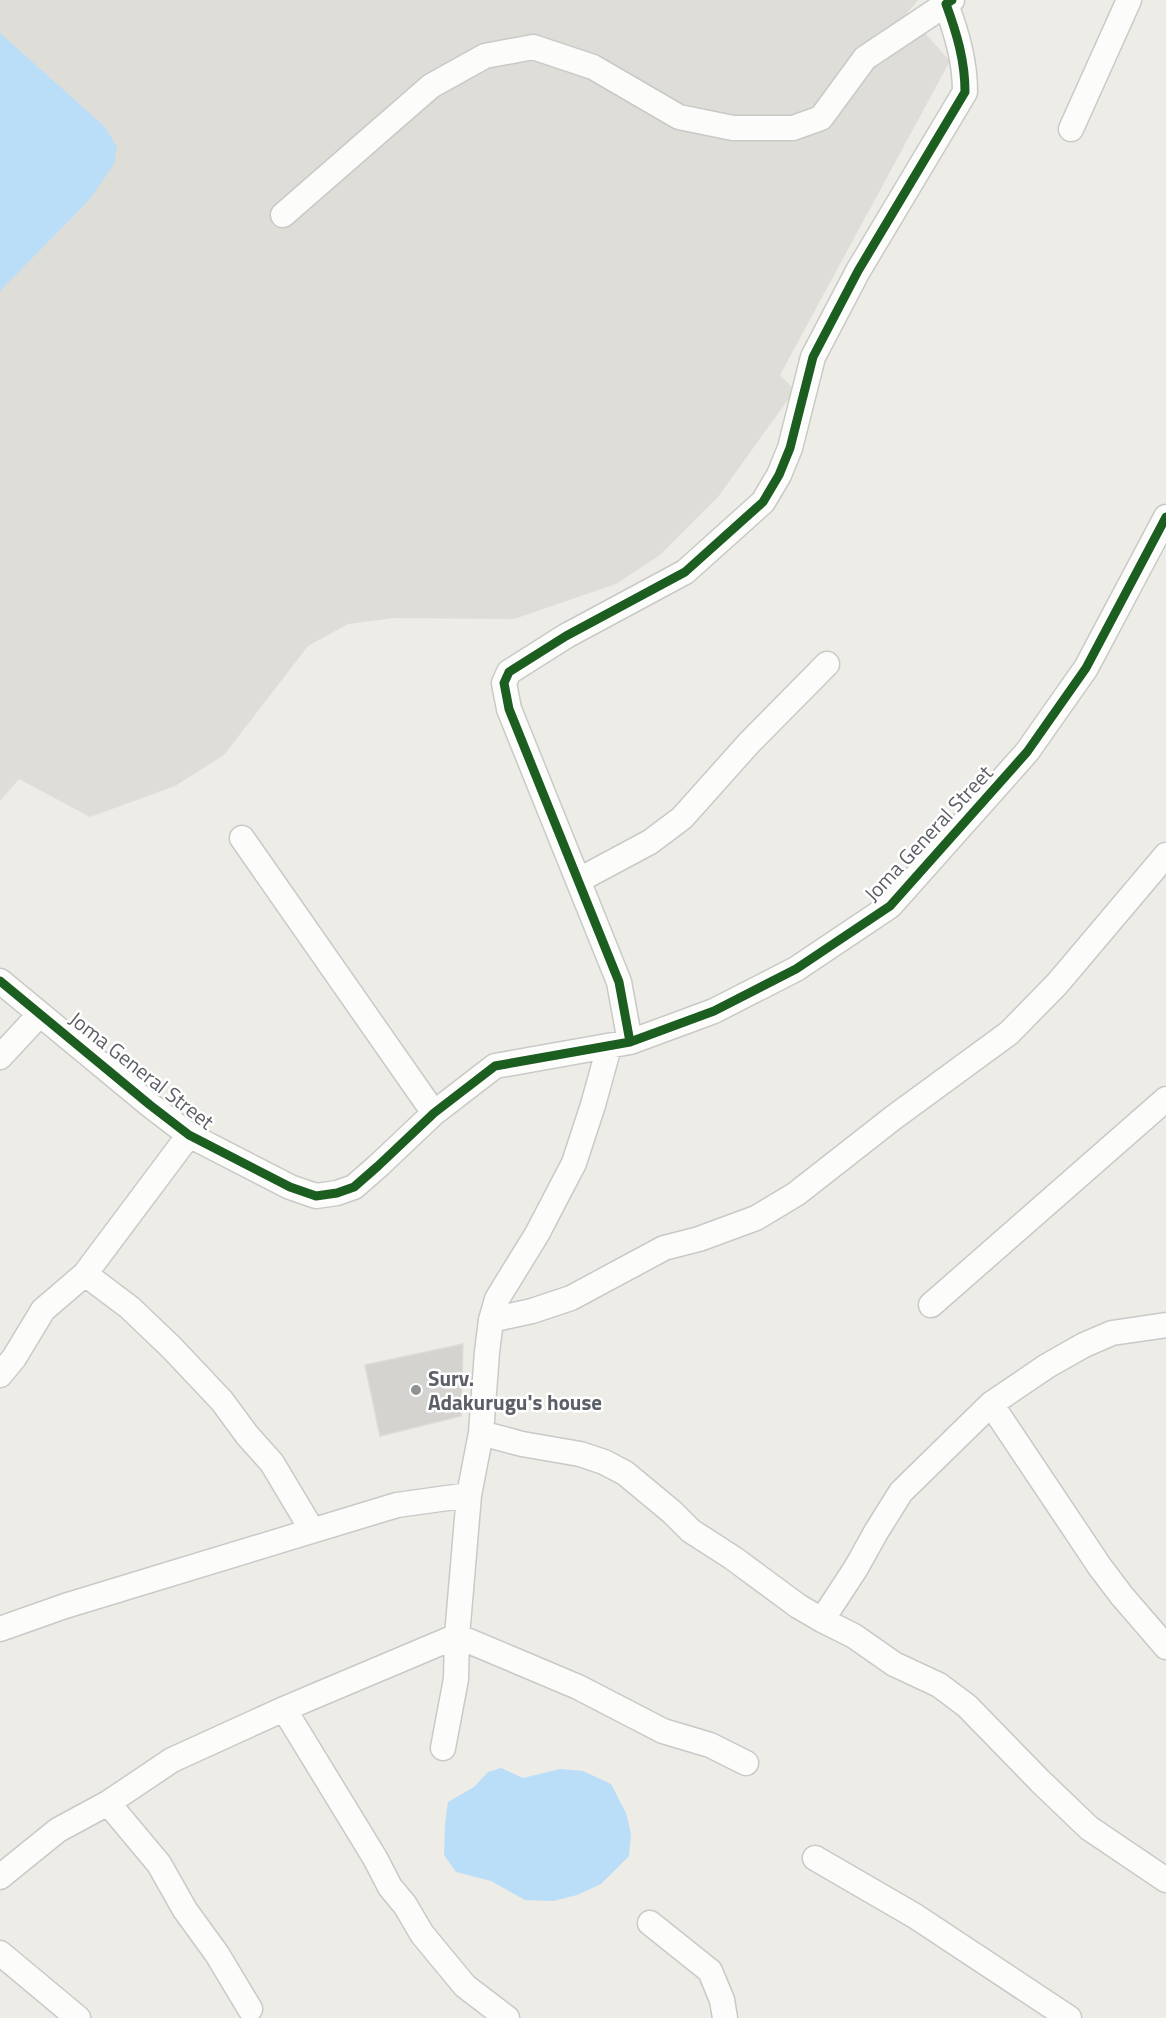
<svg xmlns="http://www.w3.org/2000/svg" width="1166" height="2018" font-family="'Titillium Web',sans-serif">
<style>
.industrial{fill:#deddd8}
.water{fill:#baddf8}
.building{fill:#d4d3d0;stroke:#dcdbd6;stroke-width:1.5}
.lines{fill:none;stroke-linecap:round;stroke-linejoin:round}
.minor-casing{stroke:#c9c9c8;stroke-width:27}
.minor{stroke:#fcfcfb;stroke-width:24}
.cycleway-casing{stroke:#fff;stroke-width:13}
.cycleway{stroke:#1b5e20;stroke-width:9}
.poi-dot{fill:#8f9193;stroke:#fff;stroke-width:2}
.labels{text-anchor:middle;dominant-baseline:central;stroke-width:5;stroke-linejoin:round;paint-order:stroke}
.street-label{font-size:21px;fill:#5c6066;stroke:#fff}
.poi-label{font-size:21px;font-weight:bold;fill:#5c6066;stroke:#fff;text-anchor:start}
</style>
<rect width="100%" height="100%" fill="#edece7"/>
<path class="industrial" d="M0,0H918L907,13L950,61L780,375L795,390L718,497L660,555L616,584L514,619L394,618L348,624L308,646L224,755L175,786L90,817L19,779L0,801Z"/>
<path class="water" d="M0,33L105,127L117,147L114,164L90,199L0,291Z
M501,1768L523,1778L560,1769L583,1771L611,1784L626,1813L631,1834L629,1856L601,1884L577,1895L553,1901L525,1900L491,1881L456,1872L444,1855L445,1824L448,1802L474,1787L488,1772Z"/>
<path class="building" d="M463,1344L461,1416L380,1436L365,1365Z"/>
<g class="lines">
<g class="minor-casing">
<path id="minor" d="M1071,129L1129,0
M283,215L431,86L485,56L533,47L593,67L679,117L733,128H793L821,118L865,58L952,0
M242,838L434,1113
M579,880L650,842L682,818L749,743L827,664
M0,981L150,1105L189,1135L290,1187L316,1196L337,1193L354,1187L378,1166L434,1113L495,1066L630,1042L714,1011L796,969L890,906L1027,752L1086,668L1166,517
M630,1042L619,982L509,709L504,683L509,672L566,636L685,572L763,502L779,475L790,448L813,357L858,271L965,92C965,61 957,34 946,4
M0,1057L40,1014
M85,1274L129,1307L171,1347L222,1401L247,1435L272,1463L312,1530
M931,1305L1166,1099
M491,1320L532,1311L571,1298L664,1248L699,1239L756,1218L796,1194L893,1118L1009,1033L1057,984L1166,855
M0,1375L14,1358L43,1310L85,1274L189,1135
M991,1404L1100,1567L1122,1596L1166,1647
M481,1433L522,1444L580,1454L604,1462L625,1473L672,1512L691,1531L733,1558L798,1606L822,1620L854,1636L894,1664L939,1685L967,1706L1040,1781L1089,1828L1166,1880
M822,1620L856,1568L876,1532L901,1492L991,1404L1047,1366L1084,1345L1112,1333L1166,1325
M0,1629L65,1606L397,1505L469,1495L481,1433L487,1352L491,1320L497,1299L537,1234L574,1163L593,1105L609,1047
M284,1709L375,1858L390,1887L405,1905L422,1934L465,1986L507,2018
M443,1748L456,1679L457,1636L469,1495
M108,1803L159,1864L185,1910L217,1954L250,2009
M815,1858L915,1916L1069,2018
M0,1877L58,1830L108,1803L172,1760L284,1709L457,1636L578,1687L663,1731L710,1745L746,1763
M650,1923L710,1971L722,2000L725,2018
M0,1953L78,2018"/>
</g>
<use href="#minor" class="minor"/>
<g class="cycleway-casing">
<path id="cycleway" d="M0,981L150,1105L189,1135L290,1187L316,1196L337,1193L354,1187L378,1166L434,1113L495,1066L630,1042L714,1011L796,969L890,906L1027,752L1086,668L1166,517
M630,1042L619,982L509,709L504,683L509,672L566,636L685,572L763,502L779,475L790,448L813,357L858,271L965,92C965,61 957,34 946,4L952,0"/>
</g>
<use href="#cycleway" class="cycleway"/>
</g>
<circle class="poi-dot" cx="416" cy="1390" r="6"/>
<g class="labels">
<g class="street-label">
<text transform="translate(928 833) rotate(-47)">Joma General Street</text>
<text transform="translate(142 1070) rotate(38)">Joma General Street</text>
</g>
<g class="poi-label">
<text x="428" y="1378">Surv.<tspan x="428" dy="24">Adakurugu's house</tspan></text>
</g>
</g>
</svg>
